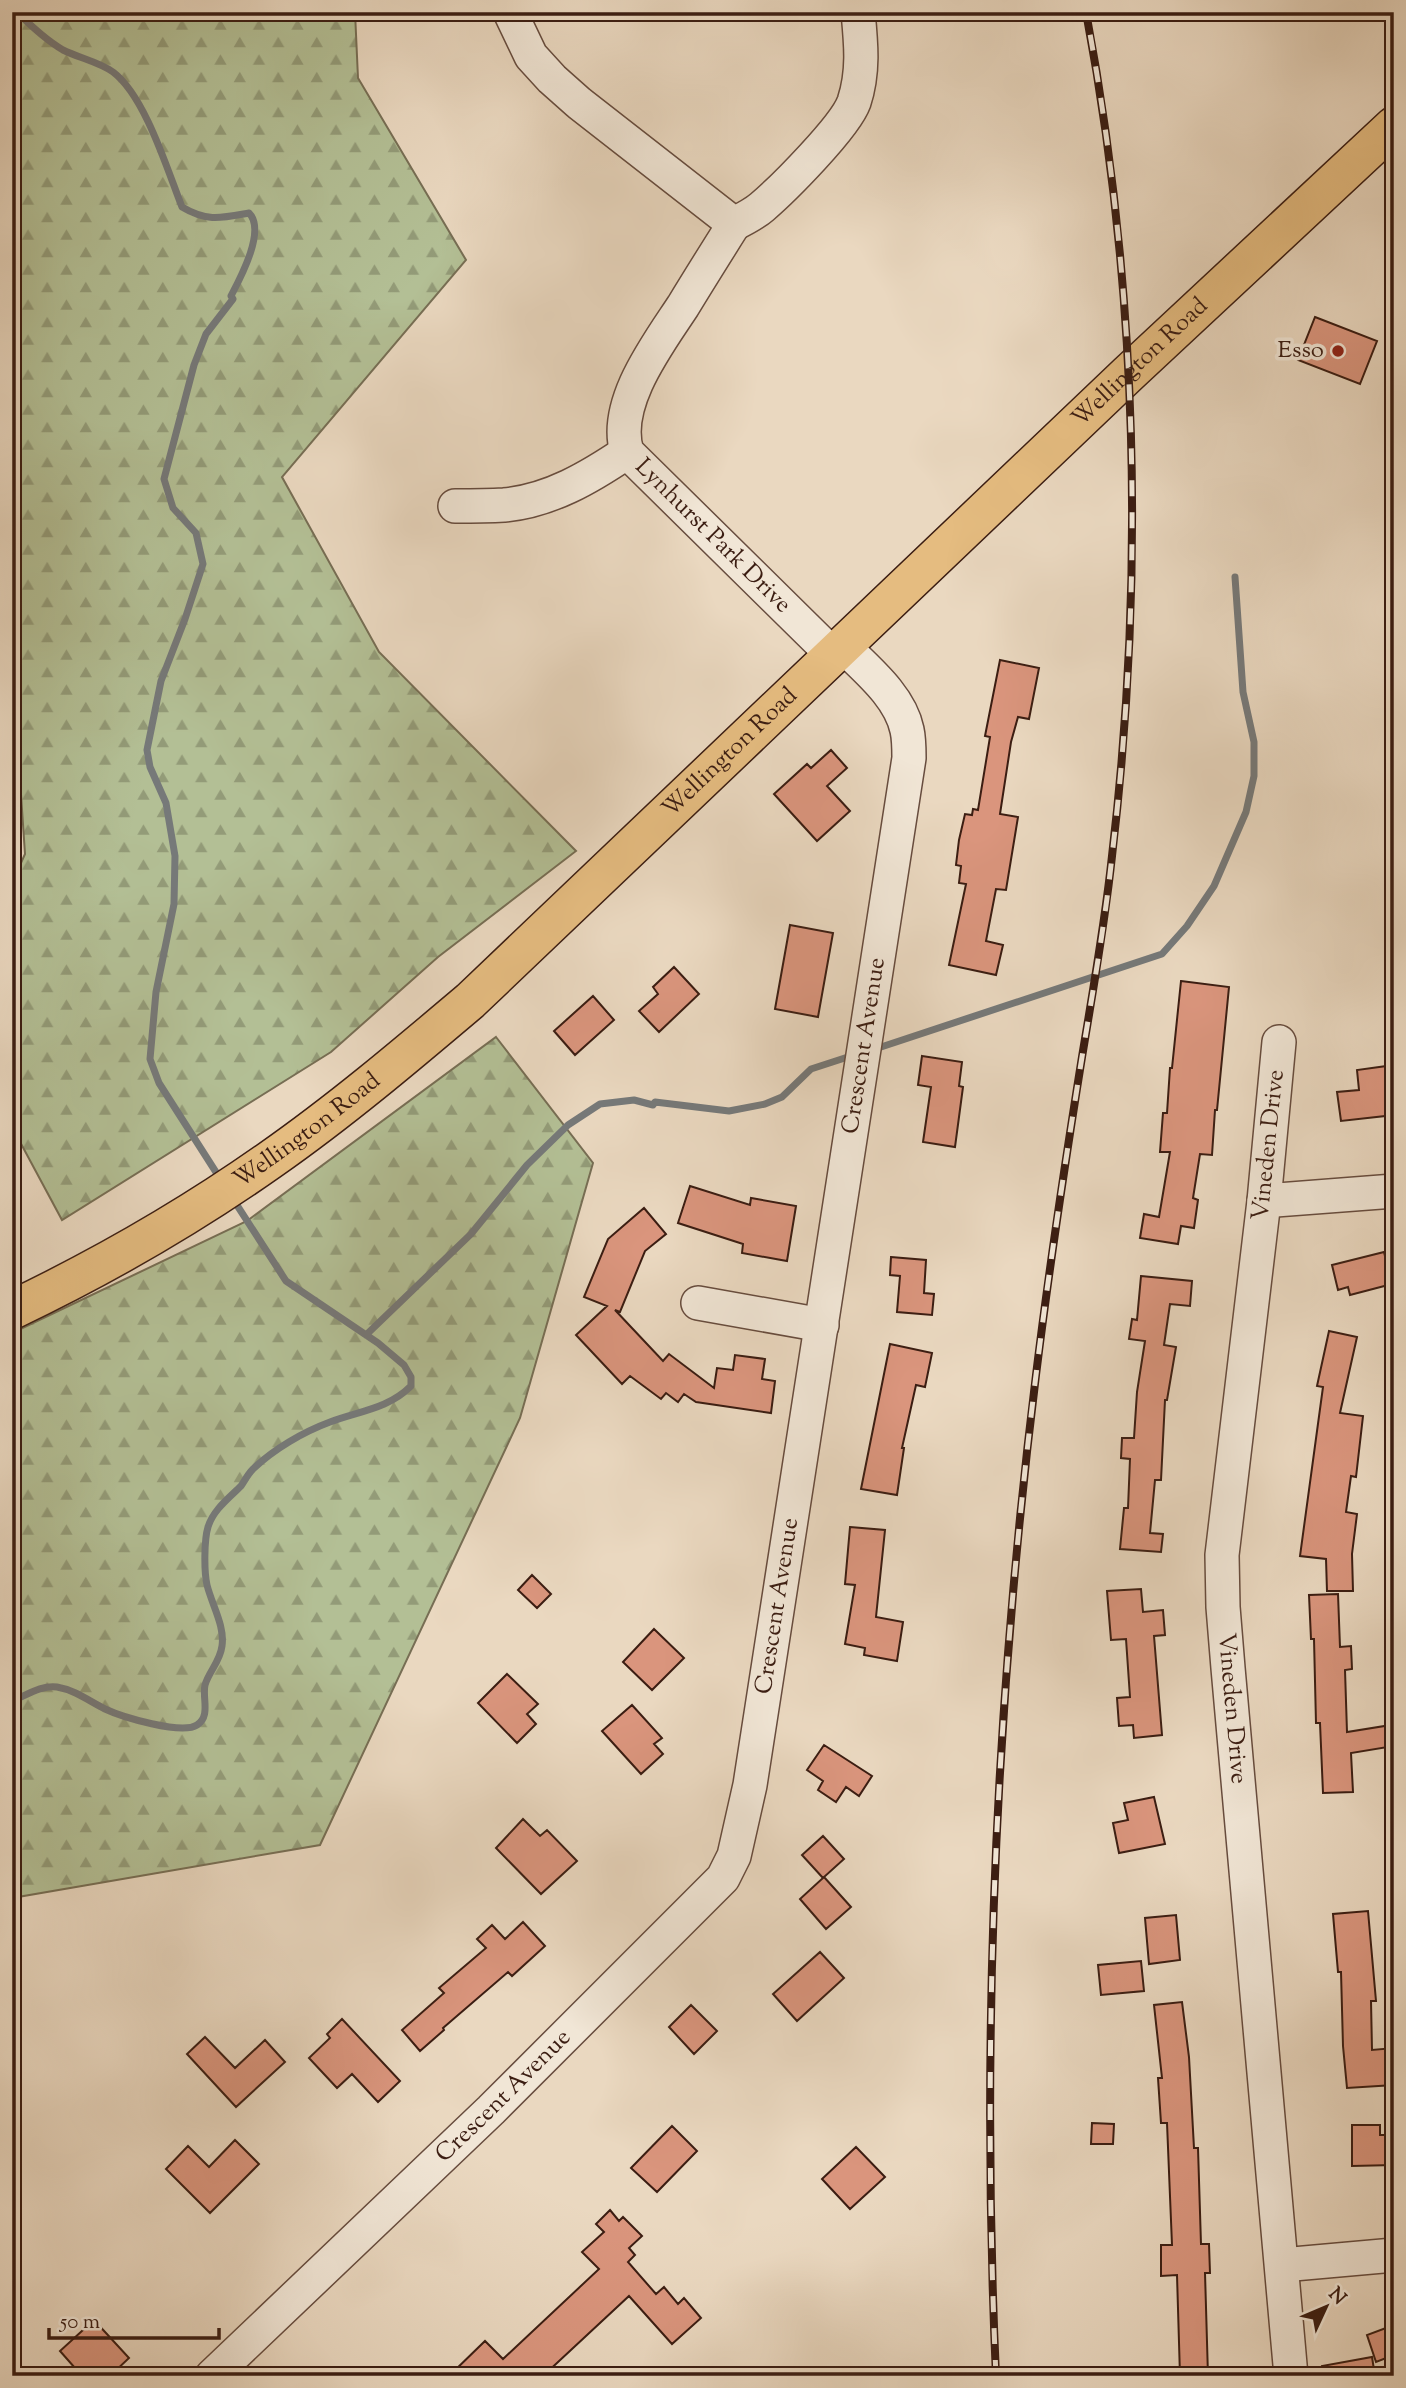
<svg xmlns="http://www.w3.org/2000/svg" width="1406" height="2388" font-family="'Sorts Mill Goudy',serif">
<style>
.forest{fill:url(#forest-firs);stroke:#776e54;stroke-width:2}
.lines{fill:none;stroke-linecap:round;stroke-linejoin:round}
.stream{stroke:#767979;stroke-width:7}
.building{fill:#da957d;stroke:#3b1d12;stroke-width:2}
.minor-casing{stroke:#674c3e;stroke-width:36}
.major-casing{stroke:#3b1d12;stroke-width:41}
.minor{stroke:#f1e6d6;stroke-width:33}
.major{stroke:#e5bc80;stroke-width:38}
.rail-casing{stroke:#3b1d12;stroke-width:8}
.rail{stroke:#f1e6d6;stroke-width:5;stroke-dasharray:16;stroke-linecap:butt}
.poi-dot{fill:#8f2418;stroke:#f1e6d6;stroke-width:2.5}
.labels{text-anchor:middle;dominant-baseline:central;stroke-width:7;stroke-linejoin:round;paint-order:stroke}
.poi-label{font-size:24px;fill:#3b1d12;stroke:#f1e6d6;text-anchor:end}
.street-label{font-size:24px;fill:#3b1d12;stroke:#f1e6d6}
</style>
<defs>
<pattern id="forest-firs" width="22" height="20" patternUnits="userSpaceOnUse" patternTransform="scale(1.75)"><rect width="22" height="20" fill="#b3bf95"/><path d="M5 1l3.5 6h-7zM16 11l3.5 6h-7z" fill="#939b78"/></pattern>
</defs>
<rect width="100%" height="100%" fill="#ead8c0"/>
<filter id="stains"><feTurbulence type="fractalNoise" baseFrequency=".00286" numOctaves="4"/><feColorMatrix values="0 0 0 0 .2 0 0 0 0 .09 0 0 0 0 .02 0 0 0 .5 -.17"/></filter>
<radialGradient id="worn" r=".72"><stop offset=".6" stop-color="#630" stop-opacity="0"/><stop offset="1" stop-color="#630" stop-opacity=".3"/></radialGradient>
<path class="forest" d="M12,12H355L358,78L466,260L282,477L379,652L576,851L438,957L331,1052L62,1220L12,1127V883L25,854L18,750L12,726Z
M496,1037L593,1163L520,1418L320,1845L12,1898V1333L247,1221Z"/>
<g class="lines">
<path class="stream" d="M17,12C31,26 46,40 63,50C79,58 99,62 113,72C145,96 167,169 182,207C207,222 221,218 249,213C266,230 241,277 231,296L233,299L206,334L194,365L164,479L173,508L196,533L203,564L185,619L161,681L147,750L150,767L166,803L175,856L174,904L156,992L150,1059L159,1083L221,1180
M875,1049L1162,954L1187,926L1214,886L1246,812L1254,776V742L1243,692L1235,577
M366,1335L471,1234L527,1165L568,1125L600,1104L634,1100L653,1105L655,1102L729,1111L765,1104L782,1097L811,1069L854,1055
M12,1701C27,1695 41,1685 57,1687C75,1690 89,1701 105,1709C122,1717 182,1735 197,1725C211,1716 202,1698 205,1685C209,1671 220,1662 222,1646C225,1626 212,1605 207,1585C204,1572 204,1540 208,1527C213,1510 229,1498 241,1486C245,1480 248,1474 253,1469C274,1449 303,1432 330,1422C359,1411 388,1409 411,1386V1377L404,1365L378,1343L286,1281L233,1199"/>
</g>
<path class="building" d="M1315,317L1377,341L1360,384L1298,360Z
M1000,660L1039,668L1029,719L1018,717L1011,742L1000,814L1018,817L1006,890L996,889L986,941L1003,945L996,975L949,965L966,884L959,883L961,866L956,865L959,840L965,814L972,815L973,809L978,810L990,737L985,736Z
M831,750L847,768L827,786L850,811L817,841L774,794L807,764L811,768Z
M790,925L833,933L818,1017L775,1009Z
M674,967L699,994L659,1032L639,1011L658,994L653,987Z
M1181,981L1229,987L1217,1110H1215L1212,1155L1200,1154L1193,1198L1198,1200L1194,1228L1181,1226L1178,1244L1140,1238L1144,1214L1159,1217L1170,1152H1160L1163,1113H1167L1170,1068H1172Z
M593,996L614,1020L575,1055L554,1031Z
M922,1056L962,1062L959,1086L963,1087L955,1147L923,1142L931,1087L918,1085Z
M1394,1065V1115L1341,1121L1337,1092L1359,1090L1357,1070Z
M690,1186L750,1205L751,1198L796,1206L787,1261L742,1253L743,1244L678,1223Z
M644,1208L666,1234L645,1251L620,1312L615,1310L663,1361L669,1354L714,1388L717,1368L733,1370L735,1355L765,1359L762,1379L775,1381L771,1413L696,1402L684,1394L678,1402L666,1393L661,1399L630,1376L622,1384L576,1335L607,1306L584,1297L608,1239Z
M1384,1252L1392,1284L1350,1295L1348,1287L1338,1290L1332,1265Z
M891,1257L926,1260L924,1293L934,1294L932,1315L897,1312L900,1276L890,1275Z
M1141,1276L1192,1281L1190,1306L1170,1304L1164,1345L1176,1347L1167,1400H1165L1161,1480H1155L1150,1533L1163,1534L1161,1552L1120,1549L1124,1508H1128L1130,1459L1121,1458L1122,1438H1134L1137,1392L1145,1341L1129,1339L1132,1319L1137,1320Z
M1329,1331L1357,1337L1340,1413L1363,1416L1356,1477L1351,1476L1346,1512L1357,1514L1352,1554L1353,1591H1327L1326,1559L1300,1556L1323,1387L1317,1386Z
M890,1344L932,1353L925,1387L916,1385L902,1448H904L897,1495L861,1489Z
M850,1527L885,1530L876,1617L903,1622L897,1661L864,1655L865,1648L845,1644L855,1585L845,1584Z
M532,1575L551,1594L537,1608L518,1590Z
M1141,1589L1143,1612L1163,1610L1165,1635L1154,1636L1162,1735L1134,1738L1133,1725L1119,1726L1117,1698L1130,1697L1126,1639L1111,1640L1107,1591Z
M1338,1594L1340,1647L1351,1646L1352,1669L1345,1670L1347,1732L1391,1725L1394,1746L1351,1753L1353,1792L1323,1793L1320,1723H1316L1314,1639H1311L1309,1595Z
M654,1629L684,1658L652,1690L623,1662Z
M507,1674L538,1704L527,1714L536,1724L517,1743L478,1703Z
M632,1705L662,1738L654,1744L663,1754L641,1774L602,1731Z
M824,1745L872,1776L859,1796L846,1787L836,1802L818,1790L823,1781L807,1770Z
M1154,1797L1165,1844L1119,1853L1113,1823L1128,1820L1124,1803Z
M523,1819L540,1836L547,1830L577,1861L541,1894L496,1848Z
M823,1836L844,1859L824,1877L851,1907L826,1929L800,1899L823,1878L802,1855Z
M1368,1911L1376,2001H1371L1372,2050L1394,2048V2085L1347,2088L1343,2046L1341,1972H1338L1333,1914Z
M1176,1915L1180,1960L1149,1964L1145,1918Z
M523,1922L545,1946L512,1976L508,1972L443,2028L444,2030L420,2051L402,2030L444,1993L439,1988L486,1948L477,1939L492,1925L505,1939Z
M820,1952L844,1978L797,2021L773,1994Z
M1141,1961L1144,1991L1101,1995L1098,1965Z
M1182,2002L1189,2057L1194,2148H1198L1201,2244H1209L1210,2273H1205L1208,2376H1180L1177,2275L1161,2276V2245H1172L1167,2123H1161L1158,2078H1162L1154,2005Z
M691,2005L717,2031L694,2054L669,2027Z
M342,2019L400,2081L378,2102L352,2074L337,2088L309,2058L330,2038L327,2034Z
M205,2037L235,2068L265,2040L285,2062L236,2107L187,2054Z
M1092,2123L1114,2124L1113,2144H1091Z
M1352,2125H1380V2135H1394V2165L1352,2166Z
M672,2126L697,2151L657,2192L631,2168Z
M235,2140L259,2164L210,2213L166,2169L188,2146L209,2167Z
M856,2147L885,2177L850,2209L822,2179Z
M610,2210L619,2221L623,2217L642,2236L629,2248L635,2255L628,2262L656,2294L664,2287L678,2304L684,2298L701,2318L672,2344L629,2296L543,2376H449L485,2341L503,2359L599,2269L582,2252L604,2232L596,2224Z
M94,2320L129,2358L110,2376H82L60,2351Z
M1394,2325V2355L1376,2362L1367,2335Z
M1372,2357L1375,2376H1323L1322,2366Z"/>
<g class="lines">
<g class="minor-casing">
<g id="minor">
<path d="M510,12L531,56L552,79L579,103L734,224C744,219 754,214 762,207C783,189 845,127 854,102C864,72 861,43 858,12"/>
<path id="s1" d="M734,224C717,251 700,278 683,306C658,344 612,404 627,452L833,655"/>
<path d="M455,506C471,506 487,506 504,505C550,501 590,477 627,452"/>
<path id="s2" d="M1279,1042L1264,1201L1222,1555L1223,1607L1228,1668L1291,2376"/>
<path d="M1264,1201L1394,1191"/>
<path d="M698,1303L822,1325"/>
<path d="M1282,2265L1394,2255"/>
<path id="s3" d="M212,2376L491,2110L723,1878L734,1856L750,1785L909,758C909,749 909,739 907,730C900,696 866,669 843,646"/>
</g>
</g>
<g class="major-casing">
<g id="major">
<path id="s4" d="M12,1310C102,1267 189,1217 270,1160C340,1111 405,1056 470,1001L1128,374L1394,126"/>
</g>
</g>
<use href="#minor" class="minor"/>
<use href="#major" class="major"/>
<g class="rail-casing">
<path id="rail" d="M996,2376C981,2042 995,1707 1036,1375C1049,1269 1065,1163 1082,1057C1093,990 1105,923 1112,856C1145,576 1138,289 1086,12"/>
</g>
<use href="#rail" class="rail"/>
</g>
<circle class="poi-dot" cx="1338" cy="351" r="7"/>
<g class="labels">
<g class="poi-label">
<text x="1324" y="351">Esso</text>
</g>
<g class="street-label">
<text stroke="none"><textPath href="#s4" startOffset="1480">Wellington Road</textPath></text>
<text stroke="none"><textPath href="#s1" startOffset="378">Lynhurst Park Drive</textPath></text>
<text stroke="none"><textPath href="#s4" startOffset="914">Wellington Road</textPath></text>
<text stroke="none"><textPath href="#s3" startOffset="1559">Crescent Avenue</textPath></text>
<text stroke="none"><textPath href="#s4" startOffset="346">Wellington Road</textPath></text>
<text transform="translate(1269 1145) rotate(-84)">Vineden Drive</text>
<text stroke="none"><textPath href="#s3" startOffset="992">Crescent Avenue</textPath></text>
<text stroke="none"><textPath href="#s2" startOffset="670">Vineden Drive</textPath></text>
<text stroke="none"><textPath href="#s3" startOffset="404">Crescent Avenue</textPath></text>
</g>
</g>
<rect width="1406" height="2388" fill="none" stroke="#ead8c0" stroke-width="42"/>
<rect x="14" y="14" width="1378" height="2360" fill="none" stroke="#3b1d12" stroke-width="3.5"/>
<rect x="21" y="21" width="1364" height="2346" fill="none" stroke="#3b1d12" stroke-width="2"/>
<g transform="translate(1326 2307) rotate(46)" stroke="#f1e6d6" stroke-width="5" paint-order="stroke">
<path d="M0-5L12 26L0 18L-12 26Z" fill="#3b1d12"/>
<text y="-10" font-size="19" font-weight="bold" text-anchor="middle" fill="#3b1d12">N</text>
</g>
<path d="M49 2328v10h170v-10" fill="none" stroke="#3b1d12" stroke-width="3.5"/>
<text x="60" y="2328" font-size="21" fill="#3b1d12" stroke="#f1e6d6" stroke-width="5" paint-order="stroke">50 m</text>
<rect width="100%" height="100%" filter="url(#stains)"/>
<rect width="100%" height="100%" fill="url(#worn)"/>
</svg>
